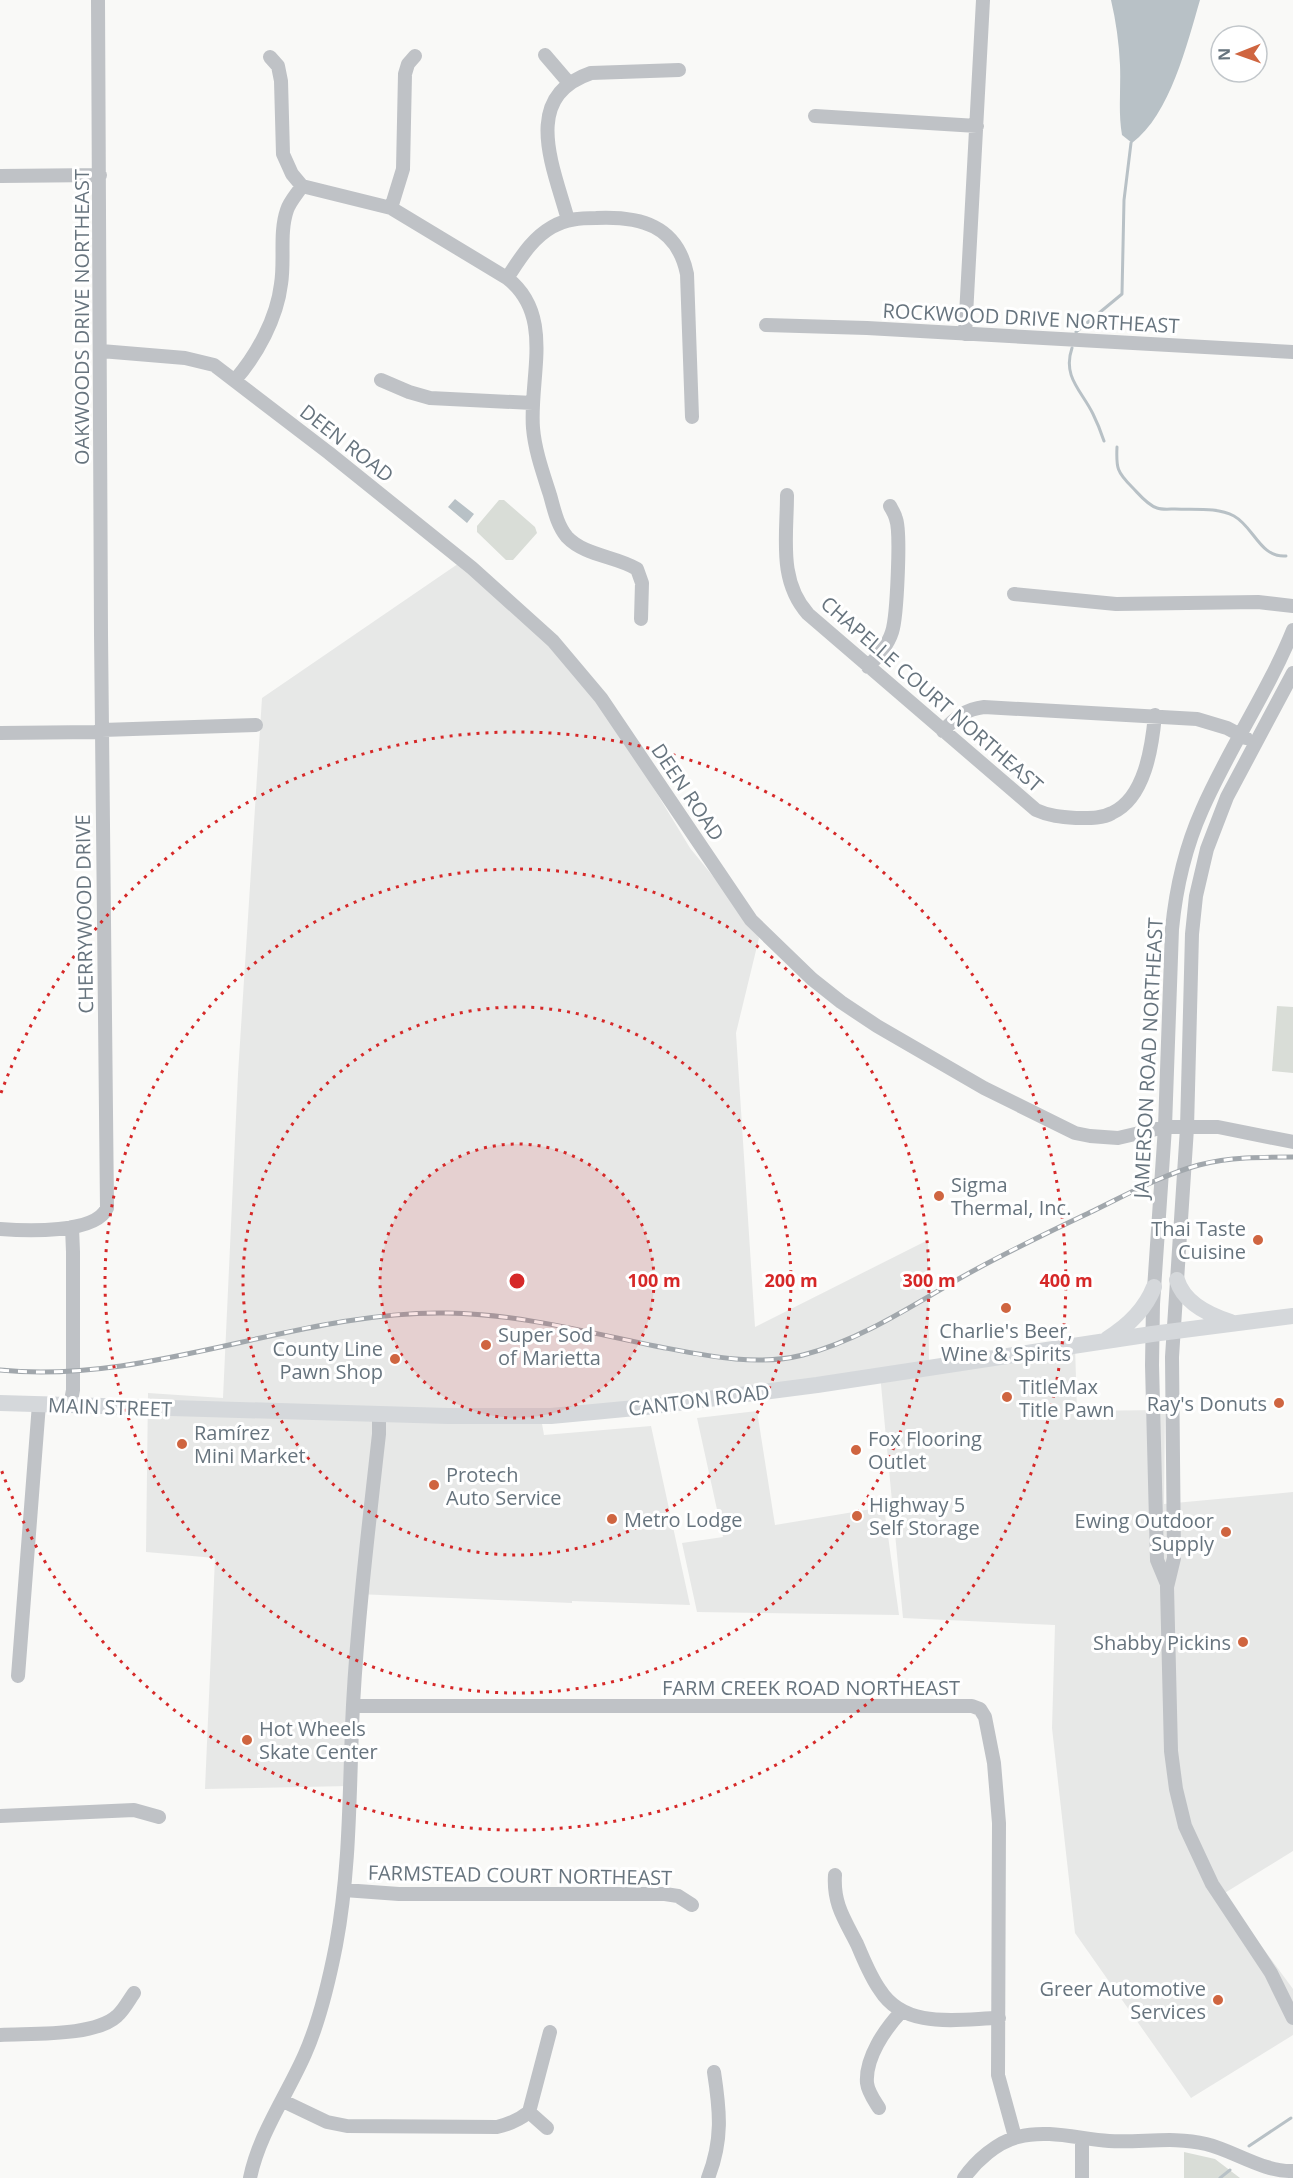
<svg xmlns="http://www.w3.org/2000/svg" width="1293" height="2178" font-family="'Open Sans',sans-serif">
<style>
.built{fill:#e7e8e7}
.green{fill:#d9ddd7}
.water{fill:#b8c1c6}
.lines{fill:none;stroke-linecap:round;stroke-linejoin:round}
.stream{stroke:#b8c1c6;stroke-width:3}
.minor{stroke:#bfc2c6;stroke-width:14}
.major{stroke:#d5d8db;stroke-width:16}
.rail-casing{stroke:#a1a7ac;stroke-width:5}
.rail{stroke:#fff;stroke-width:3;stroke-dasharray:9;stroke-linecap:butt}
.ring{fill:none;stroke:#d62828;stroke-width:3;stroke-dasharray:3 6}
.poi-dot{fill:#cf6540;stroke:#fff;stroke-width:2}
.labels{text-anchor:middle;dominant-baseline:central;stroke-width:6;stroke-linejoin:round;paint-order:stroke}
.street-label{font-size:20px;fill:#67747e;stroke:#fff}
.poi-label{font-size:20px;fill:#67747e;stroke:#fff;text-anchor:start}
.centre{fill:#d62828;stroke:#fff;stroke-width:3}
.ring-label{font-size:18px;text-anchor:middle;font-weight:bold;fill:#d62828;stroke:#fff;stroke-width:6;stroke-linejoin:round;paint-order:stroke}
</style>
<rect width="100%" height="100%" fill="#f9f9f7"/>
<path class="built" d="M468,557L596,693L690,848L716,880L759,938L736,1033L755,1327L928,1240L929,1363L1075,1346L1077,1411L1165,1410L1164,1504L1293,1492V1851L1223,1894L1293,1989V2035L1191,2098L1075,1933L1052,1728L1055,1625L903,1618L880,1374L541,1418L544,1435L651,1426L690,1605L572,1601V1603L357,1594L352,1626L349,1786L205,1789L215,1558L146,1552L148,1393L223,1398L238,1074L262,698Z
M757,1411L775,1525L884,1507L899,1615L697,1612L682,1543L723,1537L697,1418Z"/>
<path class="green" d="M499,500H504L535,527L537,533L513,560H506L477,532V526Z
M1277,1006L1293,1007V1073L1272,1071Z
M1184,2152L1215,2159L1240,2178H1184Z"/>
<path class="water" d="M1111,0H1200C1187,44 1170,115 1132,143L1122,135C1118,112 1121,89 1120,65C1119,43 1116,21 1111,0Z
M455,499L474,514L467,523L448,507Z"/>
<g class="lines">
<path class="stream" d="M1076,332L1122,294L1124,200L1131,143
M1072,348C1062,377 1082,391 1093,414C1097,422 1101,432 1104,441
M1117,447C1116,468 1117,472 1132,487C1139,494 1147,505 1157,508C1162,510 1170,509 1175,509C1194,510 1217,507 1234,516C1254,527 1260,558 1286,556
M1249,2146L1291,2118
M1220,2178L1230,2170"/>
<path class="minor" d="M545,55L569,83
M270,57L278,66L281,81L283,154L292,174L302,186L391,208L507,278C555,315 529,377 533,428C535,451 543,473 550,495C554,509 557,525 567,537C585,556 616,556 637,569L642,583L641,619
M815,116L977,126
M0,176L100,175
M391,208L403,169L405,74L408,64L415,56
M568,220C554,168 520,97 591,73L679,70
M507,278C520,259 531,239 552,227C566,219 580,218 596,218C640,216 677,225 687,274L692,417
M766,325L867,328L1293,352
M965,334L983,0
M101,351L185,358L214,365L329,453L472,568L553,641L601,698L751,920L812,979L841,1002L877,1026L984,1088L1075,1133L1090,1136L1118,1138L1165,1127H1218L1293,1142
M235,380C257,355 277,318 281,284C285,260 279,233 287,210C290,201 297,194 302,186
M381,380L409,392L430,398L533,403
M787,495C787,537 778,580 808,614L1036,810C1049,816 1061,817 1076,818C1088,818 1101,819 1112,813C1145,798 1152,747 1155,715
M1014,594L1116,604L1258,602L1293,606
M868,667C878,656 888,645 892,632C897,617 901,532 896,519C895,514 892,510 890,506
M1293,673L1227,797L1207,849L1196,896L1192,934L1187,1128L1172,1357L1174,1558L1167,1587L1171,1751L1176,1789L1185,1826L1212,1884L1271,1973L1293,2018
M943,731C955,718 966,709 984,707L1197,719L1227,728L1246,738
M0,733L96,732L102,730L256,725
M0,1229C25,1231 96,1234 107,1208L101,634L98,0
M70,1406L73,1390V1252L72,1227
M1167,1584L1157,1560L1152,1365L1153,1304L1165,1127L1172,929C1176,888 1185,848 1202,810C1229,748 1268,692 1293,630
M18,1676L39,1404
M353,1706H972L980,1709L985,1717L994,1763L999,1823L998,2075L1015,2137
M0,1816L134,1810L159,1817
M835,1875C833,1904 845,1920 857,1944C864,1960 870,1976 880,1990C905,2030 958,2019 999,2018
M344,1890L399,1894H665L678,1896L692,1905
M0,2035C31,2033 94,2037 117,2016C124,2010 129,2000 134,1993
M283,2101L327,2122L347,2126L497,2127C510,2124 519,2120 529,2112L550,2032
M879,2108C874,2100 868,2092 867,2083C865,2058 885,2029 901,2012
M529,2112L547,2128
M250,2178C259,2134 287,2095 305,2054C320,2020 329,1981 336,1945C351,1865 349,1785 353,1705C358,1614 369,1524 379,1434V1414
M708,2178C723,2140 720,2111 714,2072
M964,2178C976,2161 997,2142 1018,2137C1048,2129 1079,2139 1109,2141C1141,2143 1174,2136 1206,2144C1235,2151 1263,2172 1293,2171
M1082,2178V2138"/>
<path class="major" d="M1177,1280C1184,1303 1209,1315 1231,1322
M1107,1339C1128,1326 1145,1310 1154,1287
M0,1403L448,1416H551L646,1407L817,1385L1152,1334L1293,1316"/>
<g class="rail-casing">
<path id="rail" d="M0,1370C152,1385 297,1310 448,1313C518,1314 587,1332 655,1346C703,1355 755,1367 803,1355C857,1341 907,1309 955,1281C1000,1255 1047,1233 1093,1211C1128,1194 1162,1175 1199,1165C1230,1157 1261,1157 1293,1157"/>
</g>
<use href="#rail" class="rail"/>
</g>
<circle cx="517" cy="1281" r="137" fill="#d62828" fill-opacity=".12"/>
<g class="ring">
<circle cx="517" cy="1281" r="137"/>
<circle cx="517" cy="1281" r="274"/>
<circle cx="517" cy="1281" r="412"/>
<path d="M1 1093A549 549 0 1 1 1 1469"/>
</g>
<g class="poi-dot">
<circle cx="939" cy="1196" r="6"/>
<circle cx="1258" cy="1240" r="6"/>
<circle cx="1006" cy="1308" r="6"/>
<circle cx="486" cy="1345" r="6"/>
<circle cx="395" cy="1359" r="6"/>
<circle cx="1007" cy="1397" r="6"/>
<circle cx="1279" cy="1403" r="6"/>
<circle cx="182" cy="1444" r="6"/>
<circle cx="856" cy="1450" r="6"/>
<circle cx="434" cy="1485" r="6"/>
<circle cx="857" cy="1516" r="6"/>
<circle cx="612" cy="1519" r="6"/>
<circle cx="1226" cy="1532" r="6"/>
<circle cx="1243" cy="1642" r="6"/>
<circle cx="247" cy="1740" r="6"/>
<circle cx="1218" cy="2000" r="6"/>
</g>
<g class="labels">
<g class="street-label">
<text transform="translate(81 317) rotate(-90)">OAKWOODS DRIVE NORTHEAST</text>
<text transform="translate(1031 318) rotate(3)">ROCKWOOD DRIVE NORTHEAST</text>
<text transform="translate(347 443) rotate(38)">DEEN ROAD</text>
<text transform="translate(932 694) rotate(41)">CHAPELLE COURT NORTHEAST</text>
<text transform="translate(688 792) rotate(56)">DEEN ROAD</text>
<text transform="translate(84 914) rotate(-91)">CHERRYWOOD DRIVE</text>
<text transform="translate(1148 1058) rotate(-87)">JAMERSON ROAD NORTHEAST</text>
<text transform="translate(699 1400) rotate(-7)">CANTON ROAD</text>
<text transform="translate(110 1407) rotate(2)">MAIN STREET</text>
<text x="811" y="1687">FARM CREEK ROAD NORTHEAST</text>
<text transform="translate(520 1875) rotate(1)">FARMSTEAD COURT NORTHEAST</text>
</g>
<g class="poi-label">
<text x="951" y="1184">Sigma<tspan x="951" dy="23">Thermal, Inc.</tspan></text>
<text x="1246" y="1228" text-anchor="end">Thai Taste<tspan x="1246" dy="23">Cuisine</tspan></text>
<text x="1006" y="1330" text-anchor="middle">Charlie's Beer,<tspan x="1006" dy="23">Wine &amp; Spirits</tspan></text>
<text x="498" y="1334">Super Sod<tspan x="498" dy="23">of Marietta</tspan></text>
<text x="383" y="1348" text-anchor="end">County Line<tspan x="383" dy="23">Pawn Shop</tspan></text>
<text x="1019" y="1386">TitleMax<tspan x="1019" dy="23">Title Pawn</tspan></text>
<text x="1267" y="1403" text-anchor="end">Ray's Donuts</text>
<text x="194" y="1432">Ramírez<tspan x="194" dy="23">Mini Market</tspan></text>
<text x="868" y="1438">Fox Flooring<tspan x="868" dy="23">Outlet</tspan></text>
<text x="446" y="1474">Protech<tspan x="446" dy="23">Auto Service</tspan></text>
<text x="869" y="1504">Highway 5<tspan x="869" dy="23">Self Storage</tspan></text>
<text x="624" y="1519">Metro Lodge</text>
<text x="1214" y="1520" text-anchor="end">Ewing Outdoor<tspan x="1214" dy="23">Supply</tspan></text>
<text x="1231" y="1642" text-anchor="end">Shabby Pickins</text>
<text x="259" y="1728">Hot Wheels<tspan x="259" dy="23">Skate Center</tspan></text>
<text x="1206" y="1988" text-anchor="end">Greer Automotive<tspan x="1206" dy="23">Services</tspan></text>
</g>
</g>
<circle cx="517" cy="1281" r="9" class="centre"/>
<g class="ring-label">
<text x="654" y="1287">100 m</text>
<text x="791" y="1287">200 m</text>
<text x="929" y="1287">300 m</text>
<text x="1066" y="1287">400 m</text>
</g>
<g transform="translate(1239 54) rotate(269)"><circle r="28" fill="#ffffff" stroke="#c2c7cb" stroke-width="1.5"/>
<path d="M0-4.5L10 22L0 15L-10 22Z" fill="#cf6540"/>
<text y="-9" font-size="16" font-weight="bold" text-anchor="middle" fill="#67747e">N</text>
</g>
</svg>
